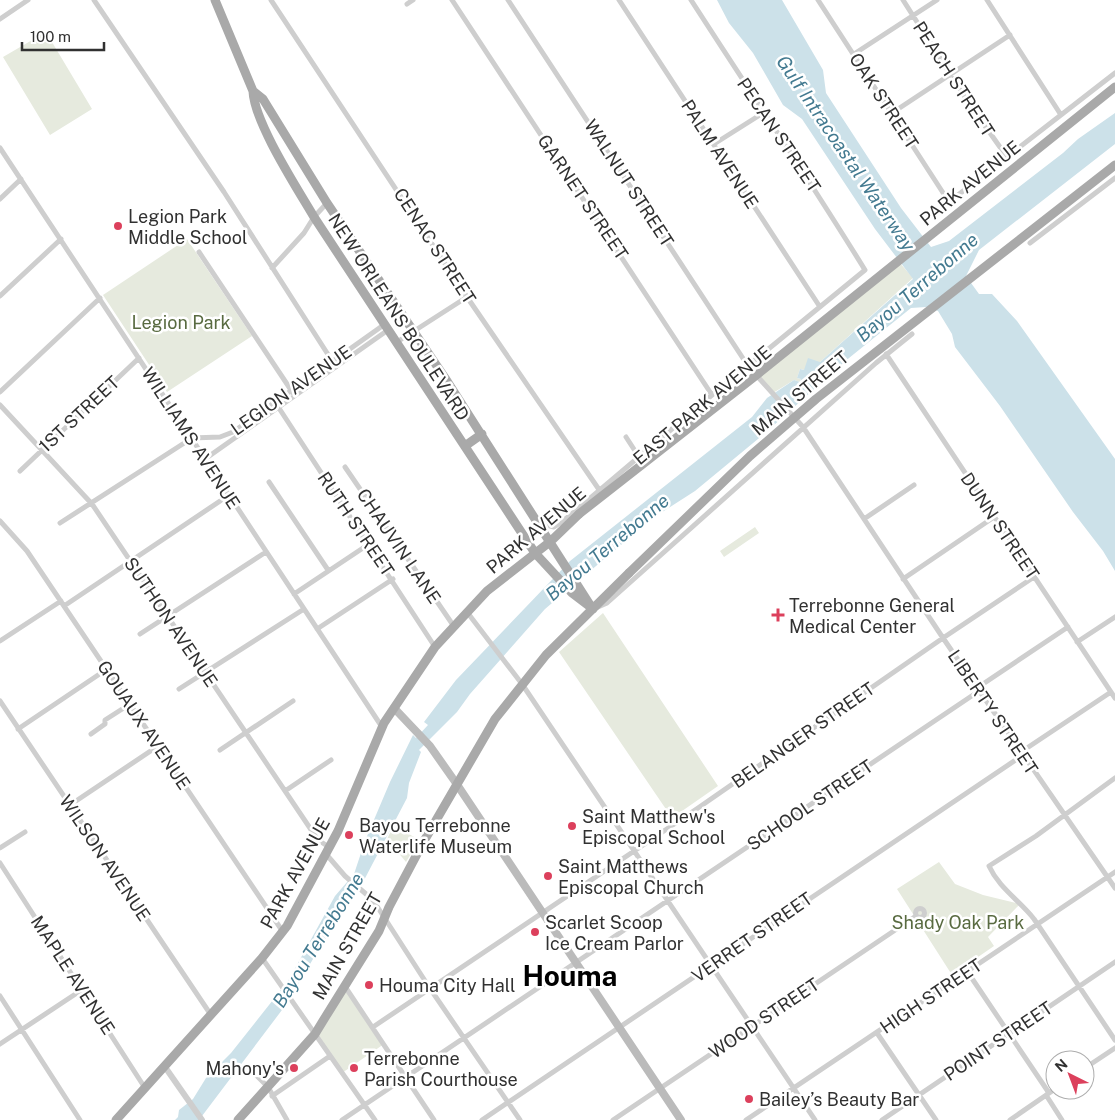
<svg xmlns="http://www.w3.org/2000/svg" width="1115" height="1120" font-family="'Public Sans',sans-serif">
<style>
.green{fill:#e6eade}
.water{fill:#cce1e9}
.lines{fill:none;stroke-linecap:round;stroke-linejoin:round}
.minor{stroke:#cecece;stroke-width:5}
.tertiary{stroke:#cecece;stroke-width:6}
.secondary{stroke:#bbb;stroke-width:8}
.primary{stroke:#a9a9a9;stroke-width:9}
.primary-bridge{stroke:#a9a9a9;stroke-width:9}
.poi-dot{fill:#dc405c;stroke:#fff;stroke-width:2}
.labels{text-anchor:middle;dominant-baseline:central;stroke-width:5;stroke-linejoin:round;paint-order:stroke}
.street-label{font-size:18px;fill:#313131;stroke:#fff}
.poi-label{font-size:18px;fill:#313131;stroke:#fff;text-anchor:start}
.park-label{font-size:18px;fill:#596b41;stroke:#fff}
.water-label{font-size:19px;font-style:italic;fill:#437a90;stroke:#fff}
.town-label{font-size:28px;font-weight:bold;fill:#000;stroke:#fff}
</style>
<rect width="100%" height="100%" fill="#fff"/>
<path class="green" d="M46,32L92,109L50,135L3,57Z
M187,239L252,336L167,392L103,295Z
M899,262L913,278L820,362L804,370L800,369L797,378L801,379L800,382L794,380L773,393L755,374Z
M755,527L759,533L724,557L720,551Z
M603,613L718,786L672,818L559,652Z
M394,825L419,840L406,862L387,839Z
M939,862L955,884L983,895L1020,904L988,937L994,946L952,975L897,889Z
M344,984L384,1044L342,1073L315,1034Z"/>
<path class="water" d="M717,0H782L823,70L826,93L901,208L931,247L949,241L1063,153L1078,139L1115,113V144L979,250L966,276L979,294H992L1017,321L1115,459V571L1103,551L1073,512L1000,406L955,347L952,334L938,311L926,307L911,308L849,358L764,434L695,491L653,518L545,609L470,694L457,712L419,750L421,752L409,783L407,798L362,884L320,947L288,1002L199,1120H175L178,1117L179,1110L193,1099L206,1078L231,1053L288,981L335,896L354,874L365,841L390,782L413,735L416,738L428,725L424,722L456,680L570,561L752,417L767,398L794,380L800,382L801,379L797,378L800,369L804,370L808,358L820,362L913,279L875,229L802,119L783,105L753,53L729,23Z"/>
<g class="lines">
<path class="minor" d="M94,0L224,192L336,367
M271,0L467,297L600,491
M452,0L712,395
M508,0L748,366L803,427L943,638L1115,888
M619,0L820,307
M818,0L949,202L1115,73
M903,0L966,99L1007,157
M987,0L1061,115
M407,4L413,0
M0,19L28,0
M854,54L937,0
M892,113L1010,35
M714,144L763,113
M0,148L382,727
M0,199L21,179
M1030,243L1115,178
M199,252L293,393
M272,268L304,233L314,217L327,203
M0,296L61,239
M397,342L467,297
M886,354L1115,698
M0,392L100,298
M275,402L435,647
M0,405L92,504L318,840L329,847
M626,437L639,457
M205,459L388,330
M345,467L453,625
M20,471L139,358
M269,482L328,570
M864,519L914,485
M538,520L546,525L554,527L562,522L712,395L865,270C809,179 749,90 691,0
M0,521L27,551L283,932
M60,523L192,438L220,437L233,432L385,324
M903,579L994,517
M294,594L369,544
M64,606L229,495
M598,607L607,603L876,363L912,334
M467,612L522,684L815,1120
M317,629L393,579
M140,634L266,552
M0,641L61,601
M1077,642L1115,617
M977,688L1068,627
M179,689L304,609
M0,701L211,1015
M18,729L107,669
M91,734L105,724V720L130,704
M220,750L293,701
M1021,752L1111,692
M1115,778L1036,836L989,866C999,888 1019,900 1034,919L1115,1040
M285,791L331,760
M70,805L158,746
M0,848L25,832
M326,854L345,876L373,900L429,987L520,1120
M0,863L145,1088
M915.5 913a4.5 4.5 0 1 1 9 0a4.5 4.5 0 1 1-9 0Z
M262,958L375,1120
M967,971L1049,1093
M344,985L434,1120
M0,996L80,1120
M373,1027L698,808L943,638L1034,577
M877,1033L936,1120
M0,1044L83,989
M248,1067L268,1087L287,1120
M1085,1068L1115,1048
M1046,1095L1062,1120
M272,1096L330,1056
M342,1120L979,691
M482,1120L1023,755
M613,1120L916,916
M746,1120L1115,872
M882,1120L1115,962
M1010,1120L1055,1089"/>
<path class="tertiary" d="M165,1067L202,1120"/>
<path class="secondary" d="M394,708L430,746L456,783L681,1120"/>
<path class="primary" d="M215,0L253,91C254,122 297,188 314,217L535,553L572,593L593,609
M253,91L263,99L327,203L445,378L590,605
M465,446L482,434
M116,1120L262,958L287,926L338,831L384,723L435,647L487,591L551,541L579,514
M238,1120L315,1034L326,1016L379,931L389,907L424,841L495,719L546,655L629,573"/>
<path class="primary-bridge" d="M579,514L754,377L1115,87
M629,573L750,456L816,399L1115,165"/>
</g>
<g class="poi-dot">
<circle cx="118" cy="226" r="5"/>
<path d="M775.5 607.5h5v5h5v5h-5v5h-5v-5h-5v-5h5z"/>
<circle cx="572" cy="826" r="5"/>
<circle cx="349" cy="835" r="5"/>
<circle cx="548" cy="876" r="5"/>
<circle cx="535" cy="932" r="5"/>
<circle cx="369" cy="985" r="5"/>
<circle cx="294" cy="1068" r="5"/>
<circle cx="354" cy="1068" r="5"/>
<circle cx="749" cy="1099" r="5"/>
</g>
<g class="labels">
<g class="street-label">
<text transform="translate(954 79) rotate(57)">PEACH STREET</text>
<text transform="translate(884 101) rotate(57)">OAK STREET</text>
<text transform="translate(779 135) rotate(56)">PECAN STREET</text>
<text transform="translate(720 154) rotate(57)">PALM AVENUE</text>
<text transform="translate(629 183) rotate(57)">WALNUT STREET</text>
<text transform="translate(970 183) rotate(-39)">PARK AVENUE</text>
<text transform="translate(583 197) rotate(56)">GARNET STREET</text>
<text transform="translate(435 246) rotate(57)">CENAC STREET</text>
<text transform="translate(399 317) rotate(57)">NEW ORLEANS BOULEVARD</text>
<text transform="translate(291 390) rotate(-35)">LEGION AVENUE</text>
<text transform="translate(800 393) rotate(-40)">MAIN STREET</text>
<text transform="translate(702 405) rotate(-40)">EAST PARK AVENUE</text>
<text transform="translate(79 414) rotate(-43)">1ST STREET</text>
<text transform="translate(191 438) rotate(57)">WILLIAMS AVENUE</text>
<text transform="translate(356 524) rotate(56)">RUTH STREET</text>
<text transform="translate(1000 526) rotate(56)">DUNN STREET</text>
<text transform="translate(536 530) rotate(-40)">PARK AVENUE</text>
<text transform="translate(399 546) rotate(56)">CHAUVIN LANE</text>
<text transform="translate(171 622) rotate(56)">SUTHON AVENUE</text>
<text transform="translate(993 712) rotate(56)">LIBERTY STREET</text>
<text transform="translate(144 725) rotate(56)">GOUAUX AVENUE</text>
<text transform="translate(803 735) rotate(-35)">BELANGER STREET</text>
<text transform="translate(810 805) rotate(-34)">SCHOOL STREET</text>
<text transform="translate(105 858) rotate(56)">WILSON AVENUE</text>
<text transform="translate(295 873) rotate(-61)">PARK AVENUE</text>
<text transform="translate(752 937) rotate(-35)">VERRET STREET</text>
<text transform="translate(347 946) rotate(-60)">MAIN STREET</text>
<text transform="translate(73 975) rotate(57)">MAPLE AVENUE</text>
<text transform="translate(931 996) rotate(-34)">HIGH STREET</text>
<text transform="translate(764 1018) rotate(-34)">WOOD STREET</text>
<text transform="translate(998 1041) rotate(-34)">POINT STREET</text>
</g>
<g class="poi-label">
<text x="128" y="216">Legion Park<tspan x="128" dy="21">Middle School</tspan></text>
<text x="789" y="605">Terrebonne General<tspan x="789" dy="21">Medical Center</tspan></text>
<text x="582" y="816">Saint Matthew's<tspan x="582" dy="21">Episcopal School</tspan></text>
<text x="359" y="825">Bayou Terrebonne<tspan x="359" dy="21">Waterlife Museum</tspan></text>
<text x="558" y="866">Saint Matthews<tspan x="558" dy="21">Episcopal Church</tspan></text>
<text x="545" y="922">Scarlet Scoop<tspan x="545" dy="21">Ice Cream Parlor</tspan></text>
<text x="379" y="985">Houma City Hall</text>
<text x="364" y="1058">Terrebonne<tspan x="364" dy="21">Parish Courthouse</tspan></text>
<text x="284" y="1068" text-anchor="end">Mahony's</text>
<text x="759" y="1099">Bailey’s Beauty Bar</text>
</g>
<g class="park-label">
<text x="181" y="322">Legion Park</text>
<text x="958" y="922">Shady Oak Park</text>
</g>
<g class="water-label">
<text transform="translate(846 153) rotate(56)">Gulf Intracoastal Waterway</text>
<text transform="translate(917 287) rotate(-41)">Bayou Terrebonne</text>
<text transform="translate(607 547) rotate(-40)">Bayou Terrebonne</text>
<text transform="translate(318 940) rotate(-58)">Bayou Terrebonne</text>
</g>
<g class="town-label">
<text x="570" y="975">Houma</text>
</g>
</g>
<g transform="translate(1070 1075) rotate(318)"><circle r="24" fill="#ffffff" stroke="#adadad"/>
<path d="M0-4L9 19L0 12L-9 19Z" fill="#dc405c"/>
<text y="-8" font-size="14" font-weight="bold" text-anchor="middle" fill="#313131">N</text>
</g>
<path d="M22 42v8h82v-8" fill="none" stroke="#313131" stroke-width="2.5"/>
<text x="30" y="42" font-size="15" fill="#313131" stroke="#ffffff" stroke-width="4" paint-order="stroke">100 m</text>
</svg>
